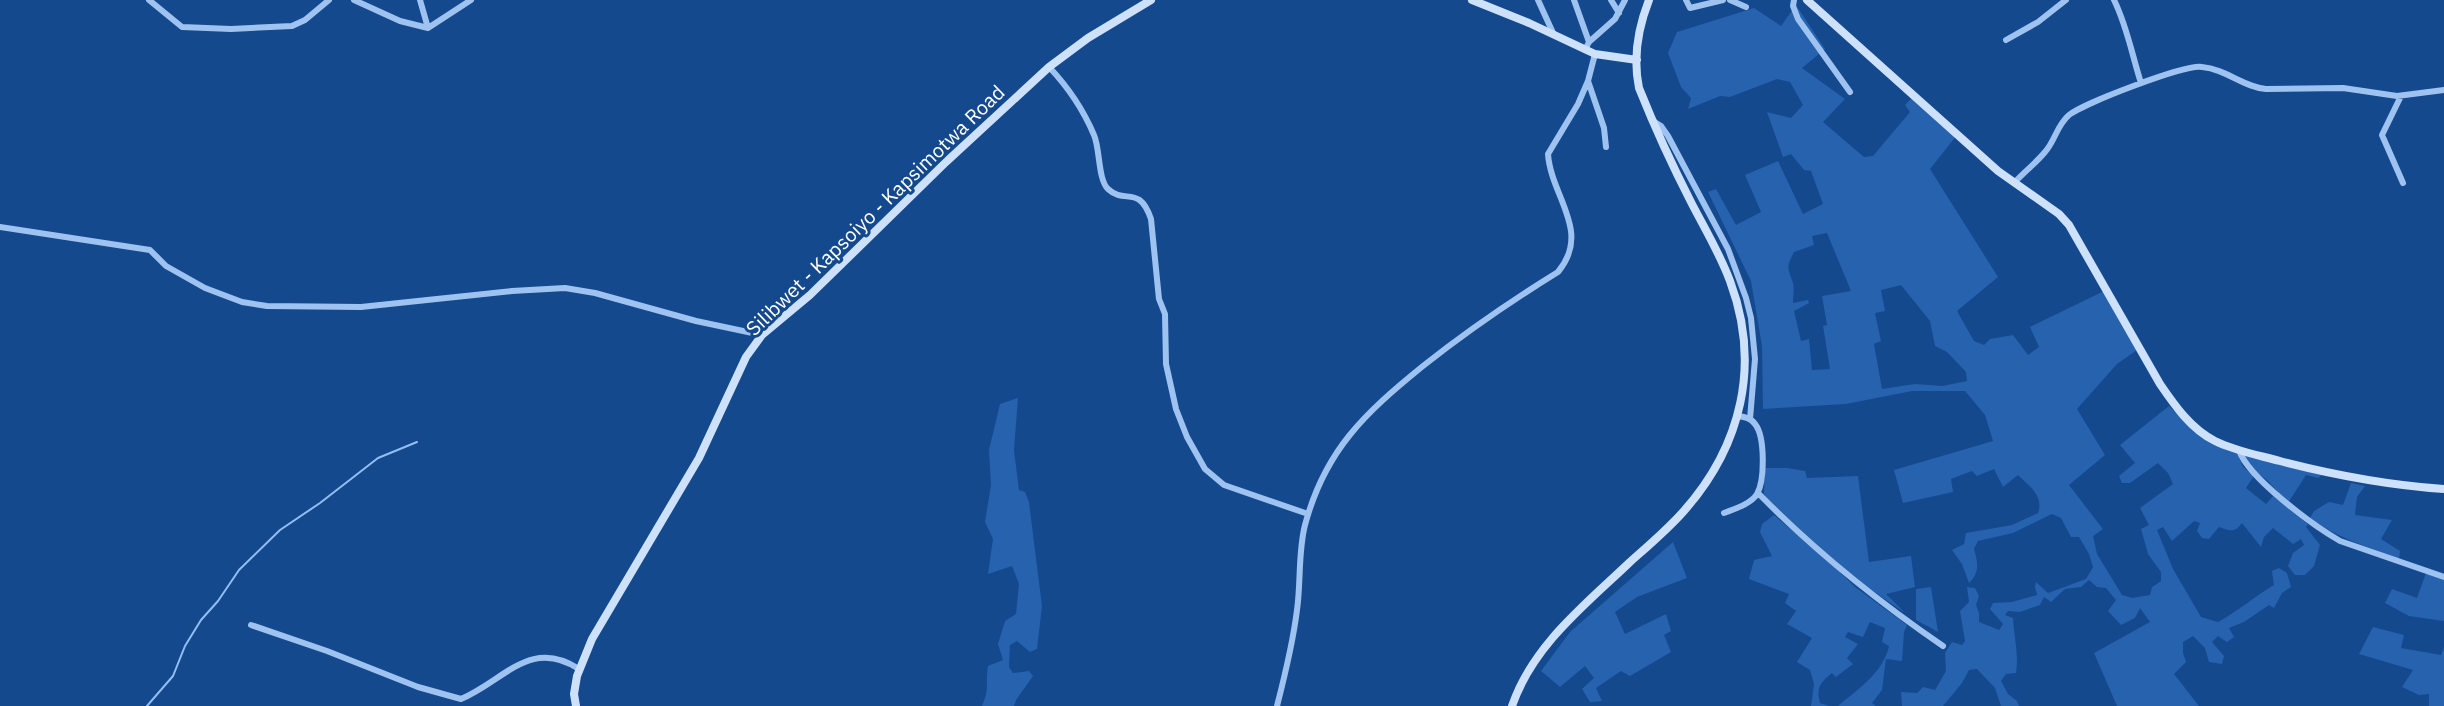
<svg xmlns="http://www.w3.org/2000/svg" width="2444" height="706" font-family="'IBM Plex Sans',sans-serif">
<style>
.green{fill:#2662ad;fill-rule:evenodd}
.lines{fill:none;stroke-linecap:round;stroke-linejoin:round}
.stream{stroke:#91bef4;stroke-width:2}
.street{stroke:#9fc3f1;stroke-width:6}
.secondary{stroke:#cde1fb;stroke-width:8}
.labels{text-anchor:middle;dominant-baseline:central;stroke-width:6;stroke-linejoin:round;paint-order:stroke}
.street-label{font-size:20px;fill:#fff;stroke:#14498e}
</style>
<rect width="100%" height="100%" fill="#14498e"/>
<path class="green" d="M1796,5L1825,49L1802,68L1845,99L1823,122L1864,157L1873,156L1910,112L1905,105L1913,97L1957,135L1930,169L1998,277L1957,311L1974,341L1984,345L1990,339L2013,335L2028,355L2039,347L2030,327L2104,291L2137,350L2117,364L2077,409L2105,455L2069,485L2103,529L2093,536L2097,554L2122,595L2132,598L2150,595L2152,587L2161,581V572L2148,554L2141,529L2149,525L2140,508L2173,484L2168,473L2158,463L2130,483H2122L2119,476L2135,463L2120,445L2169,406L2188,425L2237,452L2243,467L2254,476L2246,488L2266,504L2273,496L2308,524L2306,527L2320,545L2314,566L2305,575H2295L2288,566L2293,553L2304,545L2301,539L2293,544L2273,528L2264,537L2261,547L2242,523C2235,533 2229,531 2219,527L2209,539L2202,538L2197,531L2200,523L2194,521L2172,541L2163,527L2157,530L2173,569L2201,617L2218,622C2238,611 2254,597 2274,585L2272,571L2279,568L2287,573L2291,587L2282,593L2274,608L2269,605L2244,622L2229,628L2234,637L2227,642L2218,636L2212,642L2224,656L2222,664L2209,662L2205,648L2193,636L2183,642V653L2186,662L2174,674L2199,706H2117L2094,653L2150,622L2140,608L2135,618L2121,625L2108,611L2116,600L2106,588L2097,587L2089,580L2081,587L2065,589L2051,602L2044,597L2040,605L2020,612L2008,611L2005,615L2013,618C2014,637 2019,655 2016,673L2006,674L2001,681L2008,694L2017,701L2019,706H2001L1995,688L1977,669L1969,670L1962,683L1943,706H1902L1901,692L1917,693L1923,687L1935,690L1946,671L1945,653L1952,642L1962,645L1965,641L1960,611L1969,602L1967,587L1975,588L1979,596L1976,605L1979,613V622L1999,630L2003,624L1990,609L1993,603L2012,602L2037,595L2035,587L2036,582L2048,593L2086,579L2093,567L2089,554L2079,537H2071L2061,518L2052,514L2013,533L1978,541L1974,549C1978,562 1980,573 1969,583L1962,564L1952,550L1964,544L1966,533L2012,525L2038,513C2044,496 2030,487 2018,475L2003,487L1994,469L1977,476L1972,471L1951,479L1953,492L1903,503L1894,470L1993,441L1985,415L1965,391H1912L1846,404L1763,409L1762,346L1751,281L1708,192L1716,189L1736,225L1761,212L1745,175L1778,161L1803,214L1823,204L1811,171L1804,170L1791,154L1783,157L1767,112L1791,118L1803,105L1790,82L1777,79L1730,97L1720,96L1688,109L1691,98L1681,87L1668,53L1677,32L1754,8L1781,26ZM1827,233L1851,291L1822,296L1827,325L1823,326L1830,369L1812,370L1809,339L1801,341L1794,311L1809,303L1808,300L1793,303C1793,296 1795,287 1792,280C1787,267 1787,266 1794,252L1814,245L1812,236ZM1901,285L1930,321L1935,346L1947,352L1966,372L1967,381L1942,386L1915,384L1882,389L1874,344L1881,341L1875,313L1885,311L1881,290Z
M1018,398L1014,450L1019,490L1025,492L1029,502L1042,606L1037,649L1030,652L1017,641L1010,645L1009,667L1013,673L1029,671L1033,676L1016,700L1014,706H982C990,688 985,685 988,666L1003,660L998,644L1005,621L1016,614L1019,584L1012,566L988,574L993,539L985,522L991,485L989,450L1000,404Z
M2243,453L2322,475L2318,478L2306,475L2288,503L2267,480L2248,466Z
M1765,468H1787L1805,471L1807,478L1858,476L1869,562L1911,556L1915,587L1886,594L1905,613L1857,580L1770,504L1764,494Z
M2351,483L2365,486L2357,497L2355,515L2392,520L2381,539L2400,551L2399,559C2368,547 2337,538 2310,518L2314,511L2329,502L2343,505Z
M1774,515L1837,569L1855,587L1907,625L1904,632L1902,661L1886,659L1882,690L1872,703L1876,706H1838C1858,689 1883,673 1889,646L1882,642L1885,628L1870,622L1863,637L1848,632L1845,637L1858,644L1847,658L1853,664L1836,677L1832,673C1820,683 1816,687 1820,703L1829,706H1811L1814,684L1810,670L1797,662L1812,638L1787,624L1796,611L1785,603L1789,594L1749,579L1754,560L1772,556L1760,532L1762,524Z
M1673,542L1687,578L1637,597L1615,612L1625,634L1666,614L1671,631L1664,635L1671,652L1630,676L1621,671L1596,688L1602,701L1590,702L1582,689L1594,678L1585,666L1560,687L1541,671L1570,632Z
M2426,573L2444,579V621L2409,616L2385,603L2392,589L2417,598Z
M1931,587L1938,632L1916,620V589Z
M2373,627L2404,635L2401,648L2441,655L2444,647V706H2429V694L2419,695L2402,687L2413,670L2359,654Z"/>
<g class="lines">
<path class="stream" d="M147,706L173,676L185,646L201,620L218,601L239,570L280,530L320,503L378,458L417,442"/>
<path class="street" d="M149,0L182,27L231,29L292,26L305,20L329,0
M354,0L400,21L428,28L471,0
M420,0L428,28
M1538,0L1554,35
M1574,0L1589,42
M1611,0L1619,13
M1686,0L1690,8L1723,0
M1730,0L1746,7
M1794,0L1793,6L1798,19L1850,92
M2114,0C2127,26 2132,55 2141,83
M2006,40L2038,22L2066,0
M1585,50L1589,42L1615,19L1625,0
M1049,67C1068,87 1083,109 1094,135C1100,148 1098,180 1108,189C1125,205 1139,184 1151,219L1159,299L1165,314L1166,364L1176,409L1187,437L1205,469L1224,485L1308,514
M1588,81L1604,128L1606,147
M2401,96L2382,135L2403,183
M1653,121L1661,126L1668,136L1728,249L1746,298L1751,318L1755,359L1750,419
M2014,183C2024,172 2036,163 2045,152C2055,141 2057,125 2069,115C2082,104 2185,64 2202,67C2226,69 2243,87 2266,89L2343,88L2397,96L2444,90
M0,227L150,250L166,266L205,288L242,302L267,306L361,307L512,291L565,288L595,293L696,321L762,335
M2239,450C2248,478 2314,526 2340,541L2444,577
M1758,493C1815,551 1876,600 1943,646
M1724,513C1734,509 1751,504 1757,494C1765,480 1765,436 1755,424C1751,418 1745,417 1738,416
M251,625L327,651L418,687L461,699C504,681 530,637 579,669
M1277,706C1285,675 1293,642 1297,610C1301,582 1298,552 1305,525C1325,450 1365,413 1423,366C1466,332 1511,301 1558,272C1592,231 1551,197 1548,154L1578,104L1588,81L1595,54"/>
<path class="secondary" d="M1472,0L1529,23L1595,54L1637,60
M1807,0L1998,171L2059,214L2069,225L2160,384C2175,406 2191,429 2215,441C2235,451 2258,455 2280,461C2334,475 2388,485 2444,489
M576,706L574,694L577,676L592,639L699,458L746,357L762,335L810,295L946,162L1049,67L1088,38L1151,0
M1512,706C1533,645 1585,605 1630,562C1648,546 1667,530 1683,512C1742,446 1761,364 1730,281C1720,254 1705,229 1692,204C1673,167 1655,128 1639,88C1633,59 1638,28 1649,0"/>
</g>
<g class="labels">
<g class="street-label">
<text transform="translate(875 210) rotate(-44)">Silibwet - Kapsoiyo - Kapsimotwa Road</text>
</g>
</g>
</svg>
